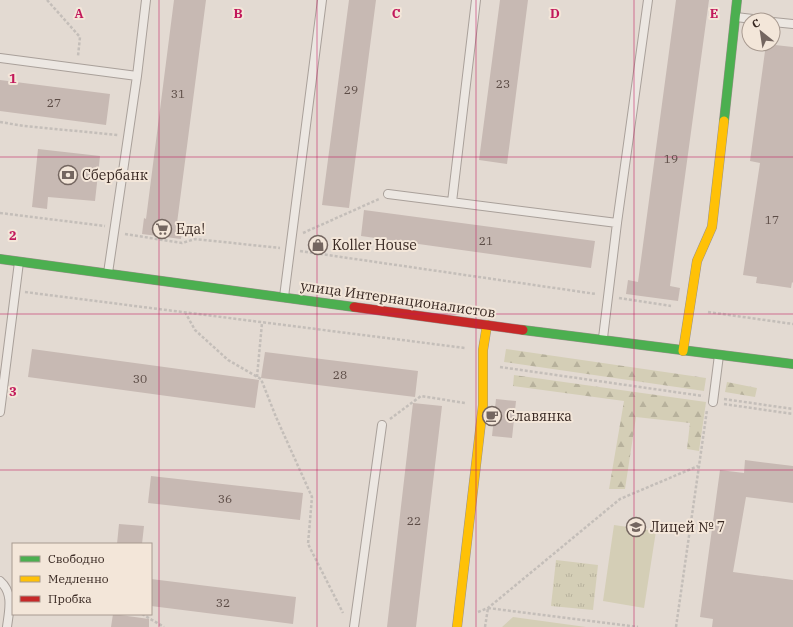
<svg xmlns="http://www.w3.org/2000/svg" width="793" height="627" font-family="'IBM Plex Serif',serif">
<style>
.forest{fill:url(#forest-firs)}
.park{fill:url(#park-tufts)}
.pitch{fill:#d4ceb6}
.building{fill:#c7b9b3}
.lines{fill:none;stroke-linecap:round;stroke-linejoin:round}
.lane-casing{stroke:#a9a09a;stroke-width:10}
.fast-casing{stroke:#99908a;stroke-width:10}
.slow-casing{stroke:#99908a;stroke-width:10}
.jam-casing{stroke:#99908a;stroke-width:10}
.path{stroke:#c4beb9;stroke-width:2.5;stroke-dasharray:3 2;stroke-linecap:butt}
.lane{stroke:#ece7e2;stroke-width:8}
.fast{stroke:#4caf50;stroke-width:9}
.slow{stroke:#ffc107;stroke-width:9}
.jam{stroke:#c62828;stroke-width:9}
.grid{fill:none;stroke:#c2185b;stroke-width:1;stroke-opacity:0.55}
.labels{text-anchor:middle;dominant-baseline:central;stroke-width:4;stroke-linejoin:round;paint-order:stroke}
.number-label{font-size:12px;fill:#5c4c46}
.poi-label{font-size:14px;fill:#382822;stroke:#f3e6d9;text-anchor:start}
.street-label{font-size:14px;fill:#382822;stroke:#f3e6d9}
.grid-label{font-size:13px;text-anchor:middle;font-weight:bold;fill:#c2185b;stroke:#f3e6d9;stroke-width:4;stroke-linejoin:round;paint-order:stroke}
</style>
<defs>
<pattern id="forest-firs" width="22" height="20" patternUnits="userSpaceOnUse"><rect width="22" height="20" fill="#d4ceb6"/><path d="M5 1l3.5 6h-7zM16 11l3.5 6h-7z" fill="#b7b19c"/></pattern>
<pattern id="park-tufts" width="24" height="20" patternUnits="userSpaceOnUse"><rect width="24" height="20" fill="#d4ceb6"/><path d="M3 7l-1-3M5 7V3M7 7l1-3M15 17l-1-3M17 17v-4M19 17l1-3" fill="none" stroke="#b7b19c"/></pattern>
</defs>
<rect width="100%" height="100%" fill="#e3dad2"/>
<path class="forest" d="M506,349L706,378L704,391L504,362Z
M514,375L706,402L699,451L687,449L690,423L636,417L625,489H609L624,401L513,386Z
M727,382L757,388L755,397L725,392Z"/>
<path class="park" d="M556,560L598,565L593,610L551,606Z"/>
<path class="pitch" d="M614,525L656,531L644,608L603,601Z
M513,617L586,627H502Z"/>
<path class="building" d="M174,0H206L177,223L183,224L181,239L142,234L144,218L146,219Z
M349,0H376L349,208L322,205Z
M500,0H528L507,164L479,160Z
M676,0H709L670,286L680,288L678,301L626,294L628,280L638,282Z
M766,44L793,47V283L792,282L791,288L756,283L757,277L743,275L760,163L750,161Z
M0,80L110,94L106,125L0,111Z
M38,149L100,156L95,201L48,197L47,209L32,207Z
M364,210L595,241L591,268L361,236Z
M32,349L259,380L255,408L28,377Z
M265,352L418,371L415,397L261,378Z
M496,399L516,401L512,438L492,436Z
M413,403L442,406L416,627H387Z
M745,460L793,466V503L746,497L733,572L793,580V627H712L713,619L700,617L720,470L744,473Z
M151,476L303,493L300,520L148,503Z
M119,524L144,526L142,544H117Z
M151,579L296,597L293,624L151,606Z
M113,614L149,619V627H111Z"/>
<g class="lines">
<g class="lane-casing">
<path id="lane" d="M736,17L761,20
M773,22L793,24
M0,58L137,76
M388,194L617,223
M452,202L476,0
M108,273L137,76L146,0
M284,297L322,0
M603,338L617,223L648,0
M713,402L719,355
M0,412L19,262
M0,581C14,593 9,611 7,627
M354,627L382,425"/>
</g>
<g class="fast-casing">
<path id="fast" d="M724,121L737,0
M0,259L354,307
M523,330L793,364"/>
</g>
<g class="slow-casing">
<path id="slow" d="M683,351L697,261L712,227L724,121
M457,627L483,405V350L487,325"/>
</g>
<g class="jam-casing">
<path id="jam" d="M354,307L523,330"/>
</g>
<path class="path" d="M47,0L80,37L78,56
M0,122L24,126L118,135
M0,213L105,226
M303,233L379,199
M125,234L182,243L195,239L280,248
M300,251L596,294
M25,292L465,348
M619,298L671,306
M185,312L195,330L228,360L261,379L276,417L312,497L308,544L343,613
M708,312L793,324
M500,367L703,396
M257,377L262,323
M724,399L793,409
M724,404L793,414
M390,419L421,396L465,403
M488,608L638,627
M478,612L488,608L620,499L698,466
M142,614L164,627
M485,627L488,608
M676,627L707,410"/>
<use href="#lane" class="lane"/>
<use href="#fast" class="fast"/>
<use href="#slow" class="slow"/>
<use href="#jam" class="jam"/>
</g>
<path class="grid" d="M159,0V627M317,0V627M476,0V627M634,0V627M0,157H793M0,314H793M0,470H793"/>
<defs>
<g id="bank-ring" transform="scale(1)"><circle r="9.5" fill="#f3e6d9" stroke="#746660" stroke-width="1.5"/><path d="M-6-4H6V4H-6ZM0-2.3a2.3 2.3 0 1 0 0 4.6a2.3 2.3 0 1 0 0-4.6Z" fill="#746660"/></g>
<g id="supermarket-ring" transform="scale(1)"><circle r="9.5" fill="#f3e6d9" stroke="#746660" stroke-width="1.5"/><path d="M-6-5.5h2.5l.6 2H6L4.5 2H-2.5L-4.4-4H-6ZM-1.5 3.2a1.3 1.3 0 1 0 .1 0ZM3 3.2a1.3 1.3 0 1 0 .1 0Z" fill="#746660"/></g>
<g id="shop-ring" transform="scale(1)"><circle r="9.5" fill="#f3e6d9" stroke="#746660" stroke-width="1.5"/><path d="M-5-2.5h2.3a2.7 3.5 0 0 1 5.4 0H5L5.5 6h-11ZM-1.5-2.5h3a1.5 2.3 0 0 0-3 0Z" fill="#746660"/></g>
<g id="cafe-ring" transform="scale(1)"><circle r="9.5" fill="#f3e6d9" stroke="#746660" stroke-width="1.5"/><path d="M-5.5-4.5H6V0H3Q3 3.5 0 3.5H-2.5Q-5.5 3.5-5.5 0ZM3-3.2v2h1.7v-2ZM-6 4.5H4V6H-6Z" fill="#746660"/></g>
<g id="school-ring" transform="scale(1)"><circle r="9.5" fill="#f3e6d9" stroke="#746660" stroke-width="1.5"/><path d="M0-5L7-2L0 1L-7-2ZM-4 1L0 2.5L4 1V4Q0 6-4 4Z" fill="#746660"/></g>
</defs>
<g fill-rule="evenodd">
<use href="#bank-ring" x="68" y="175"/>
<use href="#supermarket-ring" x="162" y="229"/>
<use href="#shop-ring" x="318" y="245"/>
<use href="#cafe-ring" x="492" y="416"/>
<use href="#school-ring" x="636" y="527"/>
</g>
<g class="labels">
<g class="number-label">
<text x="503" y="83">23</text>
<text x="351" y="89">29</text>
<text x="178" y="93">31</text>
<text x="54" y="102">27</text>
<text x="671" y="158">19</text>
<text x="772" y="219">17</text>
<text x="486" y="240">21</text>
<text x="340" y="374">28</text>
<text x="140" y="378">30</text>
<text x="225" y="498">36</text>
<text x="414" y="520">22</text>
<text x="223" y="602">32</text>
</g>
<g class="poi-label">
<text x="82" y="175">Сбербанк</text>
<text x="176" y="229">Еда!</text>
<text x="332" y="245">Koller House</text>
<text x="506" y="416">Славянка</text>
<text x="650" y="527">Лицей № 7</text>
</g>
<g class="street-label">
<text transform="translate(398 299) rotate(8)">улица Интернационалистов</text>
</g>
</g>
<g class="grid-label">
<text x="79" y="18">A</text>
<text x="238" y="18">B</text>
<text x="396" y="18">C</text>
<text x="555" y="18">D</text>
<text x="714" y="18">E</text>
<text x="13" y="83">1</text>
<text x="13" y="240">2</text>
<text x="13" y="396">3</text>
</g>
<rect x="12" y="543" width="140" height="72" fill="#f3e6d9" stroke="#a89a90"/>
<rect x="20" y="556" width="20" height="6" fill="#4caf50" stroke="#a89a90"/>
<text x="48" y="563" font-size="12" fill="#382822">Свободно</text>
<rect x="20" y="576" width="20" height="6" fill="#ffc107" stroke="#a89a90"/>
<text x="48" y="583" font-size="12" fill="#382822">Медленно</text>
<rect x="20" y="596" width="20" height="6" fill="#c62828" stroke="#a89a90"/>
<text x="48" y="603" font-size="12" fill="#382822">Пробка</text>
<g transform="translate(761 32) rotate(330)"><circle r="19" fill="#f3e6d9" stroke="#a89a90"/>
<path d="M0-3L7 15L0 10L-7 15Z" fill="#746660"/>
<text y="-6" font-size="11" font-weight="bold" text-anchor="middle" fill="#382822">С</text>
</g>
</svg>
